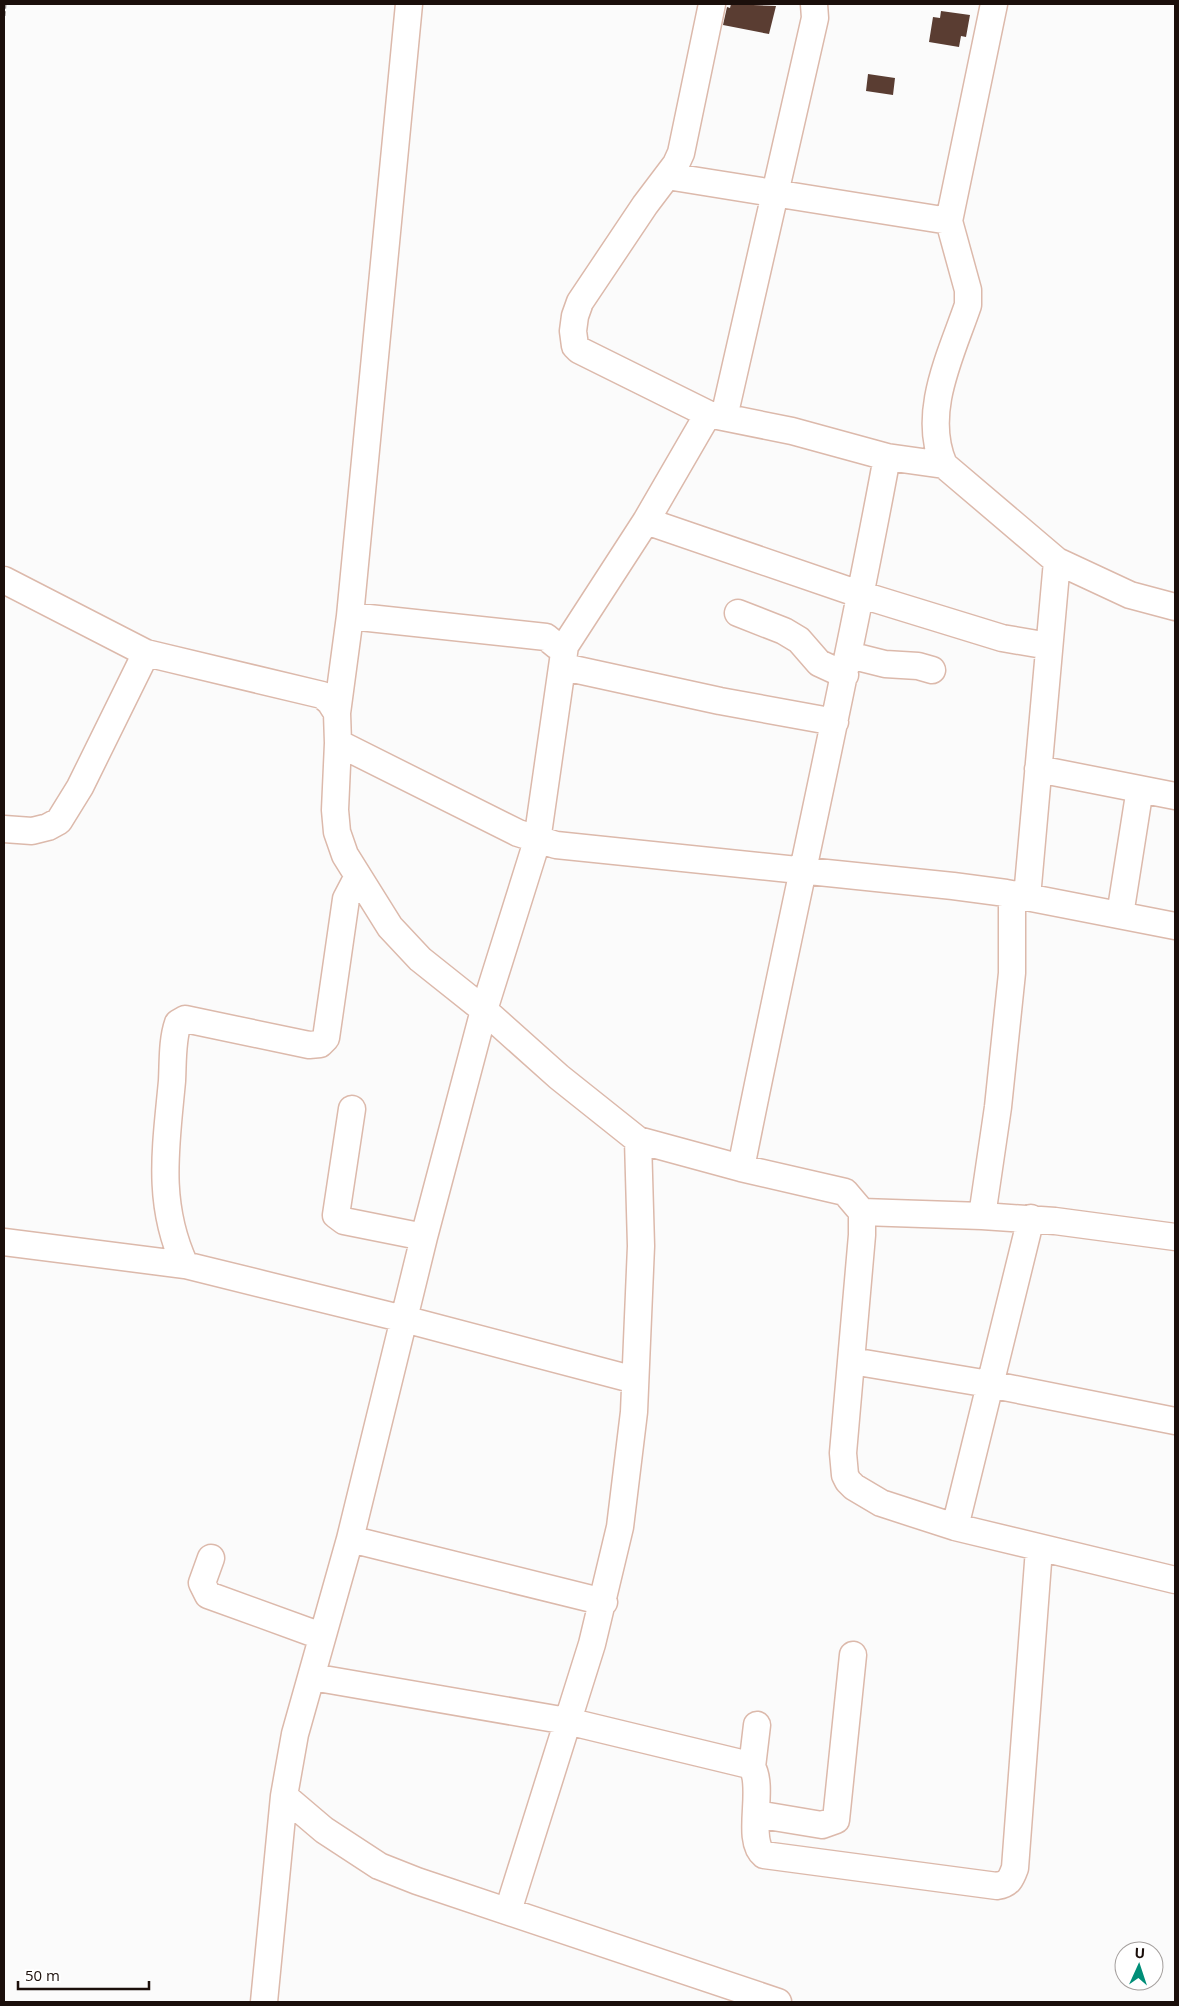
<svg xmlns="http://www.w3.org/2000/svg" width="1179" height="2006" font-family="'Open Sans',sans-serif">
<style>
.building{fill:#5a3d32}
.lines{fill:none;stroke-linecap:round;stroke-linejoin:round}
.minor-casing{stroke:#dcb9ab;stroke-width:29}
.path{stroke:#8f8987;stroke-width:3;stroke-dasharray:5 2.5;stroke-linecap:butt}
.minor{stroke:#fff;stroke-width:26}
</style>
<rect width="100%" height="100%" fill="#fbfbfb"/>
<path class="building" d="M731,4L776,6L769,34L723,25L727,7L730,8Z
M941,11L970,15L966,37L961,36L959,47L929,42L933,17L940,18Z
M868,74L895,78L893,95L866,91Z"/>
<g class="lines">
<g class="minor-casing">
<path id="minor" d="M712,4L681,153L676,164L645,205L580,302L575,316L573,331L575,346L579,350L708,414L792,431L887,457L944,465
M994,4L949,221L968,290V305C951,355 921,413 944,465L1057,561L1130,595L1175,607
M667,176L949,221
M724,417L815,18L814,4
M646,521L862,595L1002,638L1049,646
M4,580L146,653L322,695L330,702L337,713
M738,613L784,631L799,640L819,663L845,675
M350,616L546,637L557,646H565L646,521L708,414
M849,655L885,664L918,666L932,670
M564,667L720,701L835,722
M338,743L337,713L350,616L409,4
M1038,769L1175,796
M4,829L32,831L48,827L59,821L80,787L146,653
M1012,894V973L998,1107L982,1216L1055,1221L1175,1237
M1027,897L1057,561
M1120,915L1138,801
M1175,926L1006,893L953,886L556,845L518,833L338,743L335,810L337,832L345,855L390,927L420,959L484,1010L559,1077L638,1140L741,1168L845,1192L862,1212V1235L843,1453L845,1475L848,1481L854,1487L881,1503L955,1527L1175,1580
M352,1109L336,1215L344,1221L424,1237
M741,1168C788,931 843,695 887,457
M862,1212L982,1216
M4,1242L185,1265L404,1319L635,1380
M185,1265C156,1203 166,1146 172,1081C173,1062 172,1040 178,1023L185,1019L309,1045L320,1044L326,1038L346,899L358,876
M852,1361L989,1384L1175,1421
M955,1527L1031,1218
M350,1539L604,1602
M211,1558L202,1583L208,1595L321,1636
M312,1677L567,1721L745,1764L752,1767C765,1788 745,1840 764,1855L997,1886C1009,1884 1011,1879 1015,1868L1039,1549
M752,1767L757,1725
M284,1796L324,1830L379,1866L417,1881L778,2002
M756,1814L822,1825L836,1820L853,1655
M508,1911L592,1644L620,1527L634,1412L641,1246L638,1140
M264,2002L284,1796L295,1734L350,1539L424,1237L484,1010L537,841L565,646"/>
</g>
<path class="path" d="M4,16L5,4"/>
<use href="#minor" class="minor"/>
</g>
<rect width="1179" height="2006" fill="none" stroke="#1b0f0b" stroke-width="10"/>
<g transform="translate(1139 1966) rotate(3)"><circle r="24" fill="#ffffff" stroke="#a49f9d"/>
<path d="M0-4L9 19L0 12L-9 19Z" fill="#008e78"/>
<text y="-8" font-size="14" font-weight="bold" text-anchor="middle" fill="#1b0f0b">U</text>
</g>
<path d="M18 1981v8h131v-8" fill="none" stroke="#1b0f0b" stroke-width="2.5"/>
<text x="25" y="1981" font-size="15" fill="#1b0f0b" stroke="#ffffff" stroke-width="4" paint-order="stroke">50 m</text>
</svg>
